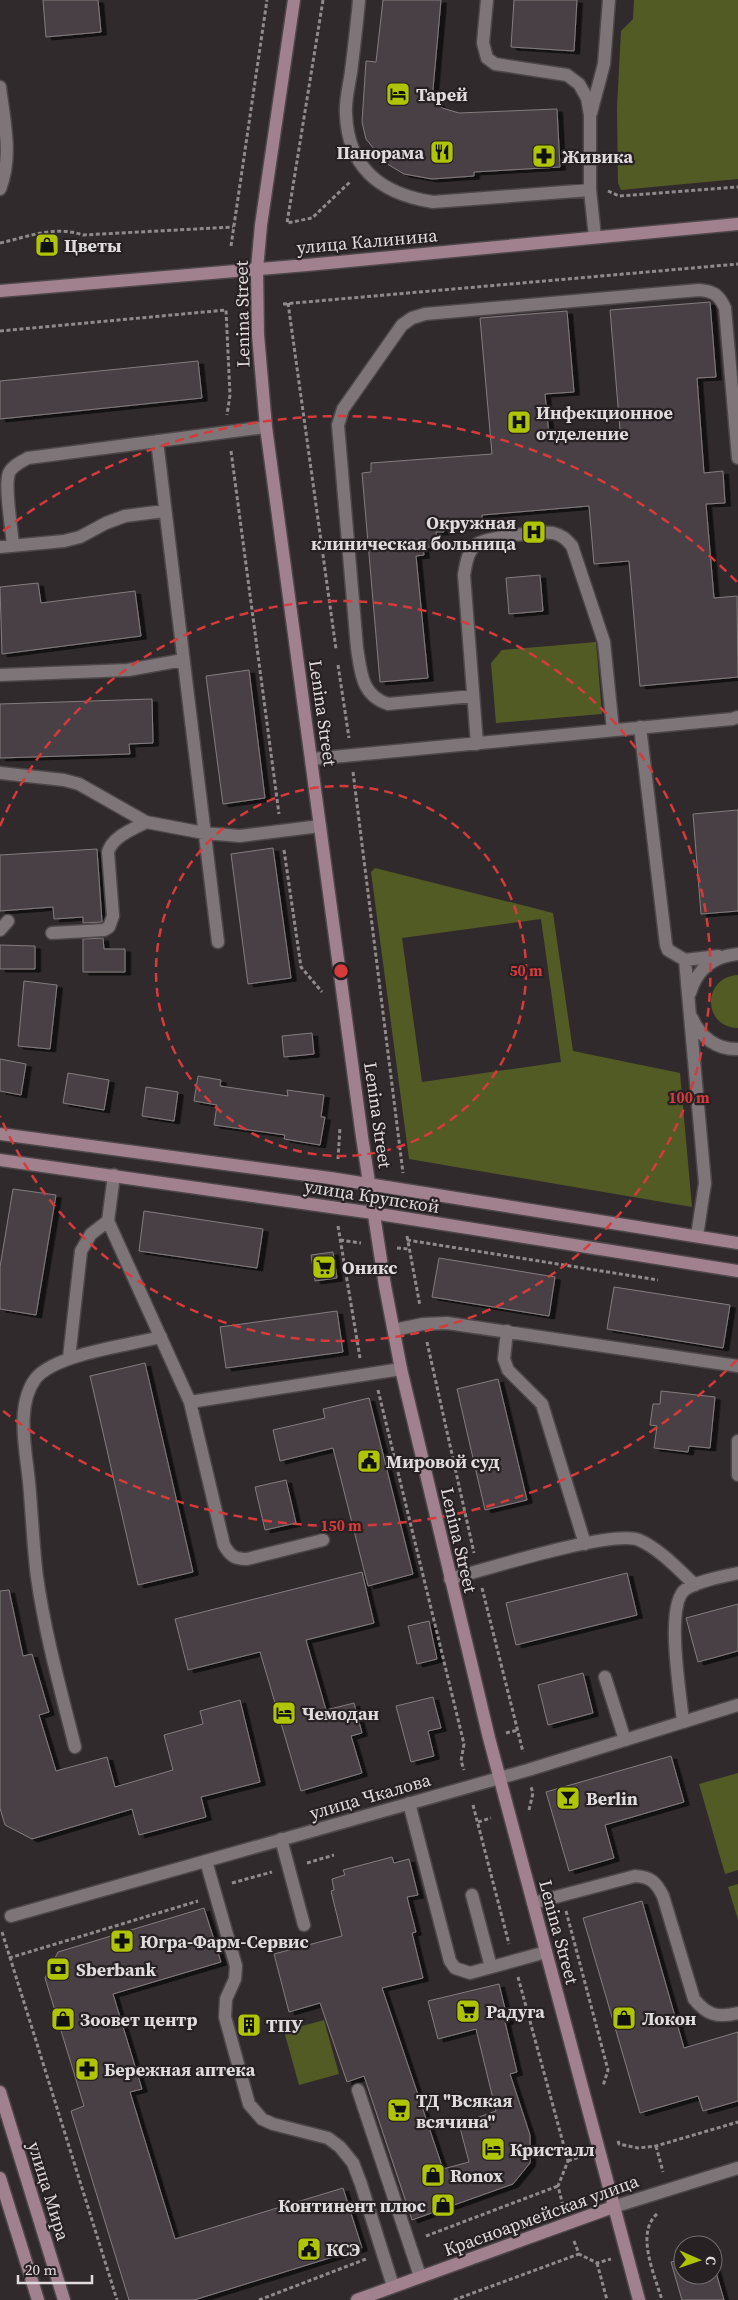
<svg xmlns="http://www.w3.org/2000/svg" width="738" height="2300" font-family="'Source Serif 4',serif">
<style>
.green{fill:#535b24;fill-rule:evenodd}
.building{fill:#494144;stroke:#837c7e;filter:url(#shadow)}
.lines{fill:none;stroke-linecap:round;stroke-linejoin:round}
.lane-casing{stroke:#4d4749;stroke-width:15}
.street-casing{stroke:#4d4749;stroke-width:15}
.secondary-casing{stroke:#4d4749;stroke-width:15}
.path{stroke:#8f8a8c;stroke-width:3;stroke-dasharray:4 2.5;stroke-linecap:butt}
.lane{stroke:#7d7578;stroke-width:12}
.street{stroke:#7d7578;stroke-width:12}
.secondary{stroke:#a1818e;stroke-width:12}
.ring{fill:none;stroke:#d73a3a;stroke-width:2.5;stroke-dasharray:9 6}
.labels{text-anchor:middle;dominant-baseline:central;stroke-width:4.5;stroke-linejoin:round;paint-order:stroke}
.poi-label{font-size:18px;font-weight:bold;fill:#e0dcdd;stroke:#272123;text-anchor:start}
.street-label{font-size:18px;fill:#e0dcdd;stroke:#272123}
.centre{fill:#d73a3a;stroke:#272123;stroke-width:2.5}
.ring-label{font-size:15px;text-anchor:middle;font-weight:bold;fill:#d73a3a;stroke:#272123;stroke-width:4.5;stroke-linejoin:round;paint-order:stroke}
</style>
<defs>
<filter id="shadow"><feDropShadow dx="5.5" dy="3" stdDeviation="0" flood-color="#0009"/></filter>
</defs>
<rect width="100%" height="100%" fill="#312a2d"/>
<path class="green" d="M634,0H738V179L621,190L618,183L617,108L621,31L633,19Z
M596,642L602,714L496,723L491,663L502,650Z
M375,868L553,913L573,1051L680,1073L692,1207L409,1159L371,872ZM541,919L561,1062L422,1082L402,938Z
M738,975V1028C702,1027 702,977 738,975Z
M738,1773V1870L725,1874L699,1784Z
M738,1884V1920L728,1887Z
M324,2020L339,2074L299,2085L284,2031Z"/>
<path class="building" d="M43,0H98L101,32L46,37Z
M383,0H441L433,89L436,100L442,108L459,113L557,109L560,167L474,172V176L432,179L404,174L384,162L366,139L362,122L366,61L376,62Z
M514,0H577L574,51L511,47Z
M710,302L716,377L697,378L704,473L723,471L725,503L706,504L714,598L737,596L738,677L640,686L629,561L594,564L589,506L482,515V521L443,525L444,532H436L437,540H430V547L423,548L424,555L416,556L428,678L380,682L362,473L371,472V463L492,454L480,318L567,311L574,392L545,394L549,436L620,430L610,310Z
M198,361L202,398L0,419V381Z
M540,575L543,611L509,614L506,578Z
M38,583L41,603L135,591L141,636L2,654L0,587Z
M249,670L265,798L223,804L206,676Z
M152,699L153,743L129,744L130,754L0,758V704Z
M738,810V911L701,914L693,814Z
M273,848L291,978L248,984L231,854Z
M97,849L102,922L83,923V917L54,919L53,907L0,911V855Z
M103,938L104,949H125V972H83V939Z
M0,945L35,946V969H0Z
M24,981L57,985L50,1049L18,1046Z
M312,1033L314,1054L284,1057L282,1036Z
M0,1059L26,1064L21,1095L0,1091Z
M68,1073L109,1080L104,1110L63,1103Z
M198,1076L221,1080L220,1086L288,1096L287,1090L324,1095L321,1117H325L320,1145L284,1139L285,1135L214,1125L217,1105L194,1101Z
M146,1087L178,1092L174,1121L142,1116Z
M13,1189L56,1195L36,1315L0,1309V1267Z
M144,1211L263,1229L257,1268L139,1251Z
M333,1252L337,1278L315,1281L311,1255Z
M439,1258L555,1277L549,1316L432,1297Z
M614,1287L730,1305L723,1348L607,1329Z
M337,1311L343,1352L226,1368L220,1327Z
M145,1363L193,1572L138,1585L90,1376Z
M498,1379L527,1500L485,1510L457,1389Z
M661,1391L715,1397L710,1448L689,1446L688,1452L654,1448L657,1426L650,1425L653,1404H660Z
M369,1398L413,1574L368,1586L333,1448L280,1461L273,1430L325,1418L323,1409Z
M286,1480L296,1523L265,1530L255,1487Z
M362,1572L374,1623L306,1640L326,1710L354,1703L362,1733L351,1736L362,1773L301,1791L260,1652L188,1670L175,1619Z
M627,1573L637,1615L516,1645L506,1603Z
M9,1590L23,1656L32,1654L49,1712L39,1715L56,1771L107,1757L115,1787L173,1770L164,1735L203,1724L200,1711L240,1700L260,1782L201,1797L206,1817L139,1835L132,1809L32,1839L5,1825L0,1808V1591Z
M738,1604V1651L698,1662L686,1618Z
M429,1621L437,1659L417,1664L408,1626Z
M583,1673L593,1713L548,1725L538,1685Z
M433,1697L441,1728L428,1731L434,1756L411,1762L396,1706Z
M671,1756L684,1802L605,1825L614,1858L569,1871L546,1792Z
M392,1857L394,1863L409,1859L418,1895L407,1897L416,1932L412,1933L423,1978L382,1988L443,2169L469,2162L459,2124L496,2111L476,2029L438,2039L428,2001L499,1984L508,2021L505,2022L517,2072L510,2074L530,2135V2163L513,2184L412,2220L364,2076L347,2082L320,2003L289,2012L274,1954L342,1936L331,1891L334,1890L332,1879L345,1875L343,1870Z
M642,1901L684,2048L738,2032V2101L703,2111L698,2096L640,2113L583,1918Z
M204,1908L221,1962L113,1994L142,2089L130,2092L175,2239L343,2188L362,2248L194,2300H129L71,2111L84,2106L45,1978L58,1952Z
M683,2258V2275H713V2262L724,2300H682L671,2262Z"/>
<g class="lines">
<g class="lane-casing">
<path id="lane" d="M359,0C357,24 354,48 351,72C349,86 345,100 346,114C348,169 382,194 433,202L590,190
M487,0L483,43L487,58L495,64L567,75L579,84L587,98L590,115V190L595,237
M0,87C4,121 13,156 0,189
M591,113L604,64L609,0
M157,441L218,942
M13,546C12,530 4,486 9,473C12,466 21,462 28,458L266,427
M0,547L64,541L80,537L106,523L125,516L164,511
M0,675L128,670L183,660
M473,696L388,704C361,695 361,672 357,648L338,425L343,409L402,325L412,318L425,314L699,290C714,291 719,295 725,308L738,458
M640,727L666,945L668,950L685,960L705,1183L697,1236
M477,744L464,575C466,565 467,551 477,544C487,537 541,531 553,533C562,535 566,539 572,546L604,642L613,730
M312,759L732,719L738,717
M0,773L64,780L79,784L146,822L204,833L240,836L320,826
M0,930L8,921
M52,933L104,930L109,927L113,916L108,852C113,836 132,830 146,822
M685,960L718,956
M690,993C697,969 713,956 738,954
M692,1018C700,1037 717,1050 738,1049
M114,1175L108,1221L190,1402L224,1545C230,1556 235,1559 247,1559L323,1540
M394,1330L423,1324L447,1323L738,1366
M507,1331L504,1359L508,1370L542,1404L585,1544
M69,1358L81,1251L91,1234L108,1221
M190,1402L401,1369
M738,1441V1475
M450,1579C484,1570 612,1529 639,1540C660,1549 679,1570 695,1585
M605,1677L625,1740
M683,1722C681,1697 664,1603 686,1589C700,1580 722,1577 738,1573
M75,1747C61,1691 45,1634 37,1577C33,1545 32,1514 29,1482C26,1451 15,1405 36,1378C56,1354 129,1345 161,1337
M409,1803L450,1961L455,1968L470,1973L546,1952
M281,1839L304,1925
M206,1861L236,1966L235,1979L226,1999L225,2017L249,2104L262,2119L273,2124L328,2138L340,2147L353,2163L361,2184L393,2286
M472,1895L491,1967
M533,1903L635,1876C651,1877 656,1882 663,1896L694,1999C707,2015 717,2018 738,2013
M358,2090L420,2276"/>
</g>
<g class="street-casing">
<path id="street" d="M11,1916L528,1770L738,1705
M613,2207L738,2168"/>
</g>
<g class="secondary-casing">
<path id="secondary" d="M294,0L261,225L257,269L258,335L266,427L362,1137L385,1286L401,1369L489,1738L639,2300
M0,291L307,265L738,224
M0,1134L330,1178L738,1243
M0,1160L373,1213L738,1271
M0,2092L64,2300
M0,2178L38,2300
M357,2300L613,2207"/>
</g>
<path class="path" d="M323,0L287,223L312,218L351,181
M608,191L619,196L738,187
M0,243C28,237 54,225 83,235L233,227
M231,246L267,0
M288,303L336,649
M283,304L738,264
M0,331L226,310L230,395L227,415
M231,451L279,814
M338,665L349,738
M353,772L403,1173
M284,850L301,967L322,992
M338,1159L340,1127
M338,1226L360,1358
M407,1236L420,1306
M340,1240L361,1243
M407,1240L658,1280
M397,1248L409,1249
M427,1342L474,1553
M378,1390L464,1744L461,1761L464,1770
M482,1588L523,1752
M506,1733L518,1730
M473,1805L509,1944
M529,1810L533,1793L531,1787
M478,1822L491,1818
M307,1863L334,1855
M232,1883L272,1872
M566,1911L608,2070L603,2086
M2,1932L117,2300
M9,1958L198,1901
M518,1977L568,2161L558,2186L563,2206
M618,2141L619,2144L638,2148L656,2146L738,2122
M656,2146L663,2172
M568,2161L582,2156
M657,2214C635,2233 655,2276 662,2300
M426,2236L558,2186
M574,2241L579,2254L597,2263L611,2259
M597,2263L607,2300
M259,2300L366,2259
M454,2300L579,2254"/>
<use href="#lane" class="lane"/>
<use href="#street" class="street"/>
<use href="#secondary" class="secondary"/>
</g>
<g class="ring">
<circle cx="341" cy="971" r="185"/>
<path d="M0 826A370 370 0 1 1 0 1116"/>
<path d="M737 1360A555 555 0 0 1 3 1411M3 531A555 555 0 0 1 737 582"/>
</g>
<defs>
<g id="hotel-square" transform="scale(1.25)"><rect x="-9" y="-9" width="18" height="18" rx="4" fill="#b0c501" stroke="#272123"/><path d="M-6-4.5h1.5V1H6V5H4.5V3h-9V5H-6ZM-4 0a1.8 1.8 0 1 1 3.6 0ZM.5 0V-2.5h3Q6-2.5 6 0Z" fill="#111"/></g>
<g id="restaurant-square" transform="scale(1.25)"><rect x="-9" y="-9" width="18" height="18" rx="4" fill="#b0c501" stroke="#272123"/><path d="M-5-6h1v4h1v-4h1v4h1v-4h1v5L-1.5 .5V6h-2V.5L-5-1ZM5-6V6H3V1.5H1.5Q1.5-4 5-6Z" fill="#111"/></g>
<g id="pharmacy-square" transform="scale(1.25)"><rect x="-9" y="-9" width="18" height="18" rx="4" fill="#b0c501" stroke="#272123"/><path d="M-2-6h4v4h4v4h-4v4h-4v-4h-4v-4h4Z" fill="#111"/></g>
<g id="shop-square" transform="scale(1.25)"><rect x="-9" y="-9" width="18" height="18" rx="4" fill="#b0c501" stroke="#272123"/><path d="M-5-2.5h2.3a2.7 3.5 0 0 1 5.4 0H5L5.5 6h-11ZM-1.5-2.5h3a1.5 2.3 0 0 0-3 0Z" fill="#111"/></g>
<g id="hospital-square" transform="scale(1.25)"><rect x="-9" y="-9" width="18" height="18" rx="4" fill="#b0c501" stroke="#272123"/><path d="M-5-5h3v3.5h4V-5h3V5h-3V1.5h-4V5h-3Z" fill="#111"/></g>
<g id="supermarket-square" transform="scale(1.25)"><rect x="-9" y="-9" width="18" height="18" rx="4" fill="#b0c501" stroke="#272123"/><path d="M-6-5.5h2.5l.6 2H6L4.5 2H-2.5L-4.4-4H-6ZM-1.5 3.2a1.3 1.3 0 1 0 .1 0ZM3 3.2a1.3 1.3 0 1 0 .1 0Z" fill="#111"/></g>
<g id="civic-square" transform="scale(1.25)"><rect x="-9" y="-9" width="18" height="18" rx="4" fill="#b0c501" stroke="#272123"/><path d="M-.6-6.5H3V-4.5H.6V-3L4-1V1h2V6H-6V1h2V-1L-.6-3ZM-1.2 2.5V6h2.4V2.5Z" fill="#111"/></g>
<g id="bar-square" transform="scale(1.25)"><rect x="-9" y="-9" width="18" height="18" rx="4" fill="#b0c501" stroke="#272123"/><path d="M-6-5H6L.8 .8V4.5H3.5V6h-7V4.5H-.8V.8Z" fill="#111"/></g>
<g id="bank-square" transform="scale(1.25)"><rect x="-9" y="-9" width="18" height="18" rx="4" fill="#b0c501" stroke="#272123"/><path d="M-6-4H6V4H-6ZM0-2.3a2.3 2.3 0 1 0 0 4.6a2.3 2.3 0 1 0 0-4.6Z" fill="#111"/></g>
<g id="building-square" transform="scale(1.25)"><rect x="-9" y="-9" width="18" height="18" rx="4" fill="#b0c501" stroke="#272123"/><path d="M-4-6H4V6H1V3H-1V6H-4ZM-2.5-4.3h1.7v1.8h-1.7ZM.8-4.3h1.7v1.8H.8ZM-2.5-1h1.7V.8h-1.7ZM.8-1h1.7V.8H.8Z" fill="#111"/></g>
</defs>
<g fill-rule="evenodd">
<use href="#hotel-square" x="398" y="94"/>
<use href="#restaurant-square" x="442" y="152"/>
<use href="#pharmacy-square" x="544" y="156"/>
<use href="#shop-square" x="47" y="245"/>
<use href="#hospital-square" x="519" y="422"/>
<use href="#hospital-square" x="534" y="532"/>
<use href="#supermarket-square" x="324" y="1267"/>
<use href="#civic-square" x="369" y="1461"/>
<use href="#hotel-square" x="284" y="1713"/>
<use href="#bar-square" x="568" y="1798"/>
<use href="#pharmacy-square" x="122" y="1941"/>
<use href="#bank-square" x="58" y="1969"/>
<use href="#supermarket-square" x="468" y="2011"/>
<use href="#shop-square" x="624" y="2018"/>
<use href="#shop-square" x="63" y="2019"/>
<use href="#building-square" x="249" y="2025"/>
<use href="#pharmacy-square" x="87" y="2069"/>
<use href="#supermarket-square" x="399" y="2110"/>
<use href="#hotel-square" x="493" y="2149"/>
<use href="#shop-square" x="433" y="2175"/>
<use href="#shop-square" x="443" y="2205"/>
<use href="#civic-square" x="309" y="2249"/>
</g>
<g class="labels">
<g class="poi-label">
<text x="416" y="94">Тарей</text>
<text x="424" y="152" text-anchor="end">Панорама</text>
<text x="562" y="156">Живика</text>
<text x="64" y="245">Цветы</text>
<text x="536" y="412">Инфекционное<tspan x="536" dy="21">отделение</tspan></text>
<text x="516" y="522" text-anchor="end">Окружная<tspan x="516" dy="21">клиническая больница</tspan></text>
<text x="342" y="1267">Оникс</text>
<text x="386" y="1461">Мировой суд</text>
<text x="302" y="1713">Чемодан</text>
<text x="586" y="1798">Berlin</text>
<text x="140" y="1941">Югра-Фарм-Сервис</text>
<text x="76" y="1969">Sberbank</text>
<text x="486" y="2011">Радуга</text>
<text x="642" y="2018">Локон</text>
<text x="80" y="2019">Зоовет центр</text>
<text x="266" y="2025">ТПУ</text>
<text x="104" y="2069">Бережная аптека</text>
<text x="416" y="2100">ТД "Всякая<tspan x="416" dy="21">всячина"</tspan></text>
<text x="510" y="2149">Кристалл</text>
<text x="450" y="2175">Ronox</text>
<text x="426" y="2205" text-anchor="end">Континент плюс</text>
<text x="326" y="2249">КСЭ</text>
</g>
<g class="street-label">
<text transform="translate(367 241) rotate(-5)">улица Калинина</text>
<text transform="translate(242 314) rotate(-91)">Lenina Street</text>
<text transform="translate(323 713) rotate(82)">Lenina Street</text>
<text transform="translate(378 1115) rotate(82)">Lenina Street</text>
<text transform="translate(372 1196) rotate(9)">улица Крупской</text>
<text transform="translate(459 1540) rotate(77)">Lenina Street</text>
<text transform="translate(370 1796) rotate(-16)">улица Чкалова</text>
<text transform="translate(559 1932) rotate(75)">Lenina Street</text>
<text transform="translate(49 2191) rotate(73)">улица Мира</text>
<text transform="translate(541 2215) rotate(-20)">Красноармейская улица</text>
</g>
</g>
<circle cx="341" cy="971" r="8" class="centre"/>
<g class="ring-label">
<text x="526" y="976">50 m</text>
<text x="689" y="1103">100 m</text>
<text x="341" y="1531">150 m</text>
</g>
<g transform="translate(698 2260) rotate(92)"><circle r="24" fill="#272123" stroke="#716c6d"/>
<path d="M0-4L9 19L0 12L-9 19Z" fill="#b0c501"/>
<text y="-8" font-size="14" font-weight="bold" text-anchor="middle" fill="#e0dcdd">С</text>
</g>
<path d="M18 2275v8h74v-8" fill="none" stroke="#e0dcdd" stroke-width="2.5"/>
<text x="25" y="2275" font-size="15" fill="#e0dcdd" stroke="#272123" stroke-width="4" paint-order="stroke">20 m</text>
</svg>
